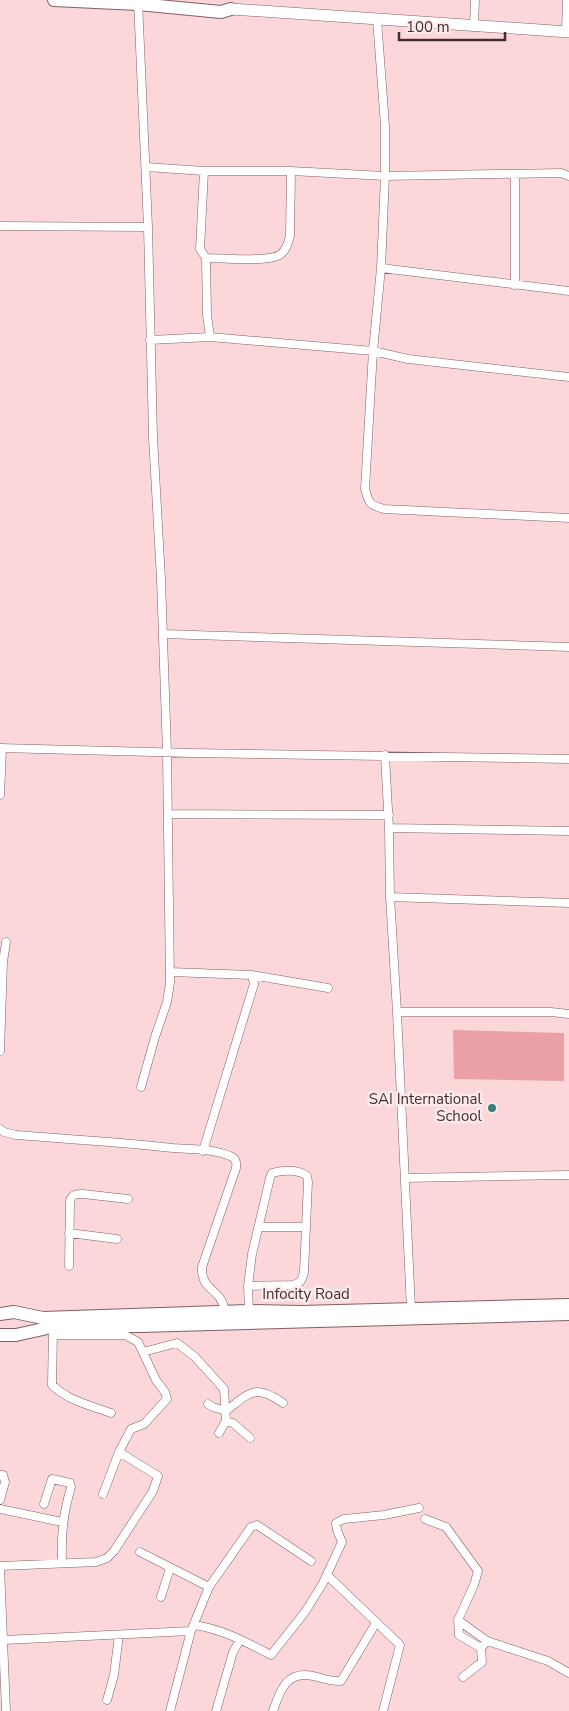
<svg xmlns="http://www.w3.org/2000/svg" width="569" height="1711" font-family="'Nunito Sans',sans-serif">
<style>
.green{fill:#eba0a5}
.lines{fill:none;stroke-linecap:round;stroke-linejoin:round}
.street-casing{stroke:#855e61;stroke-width:9}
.secondary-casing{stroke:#855e61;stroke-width:12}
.primary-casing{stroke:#855e61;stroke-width:14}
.street{stroke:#fff;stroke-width:8}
.secondary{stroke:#fff;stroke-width:11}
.primary{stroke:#fff;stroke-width:12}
.poi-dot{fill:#37807f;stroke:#fdeaeb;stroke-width:2}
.labels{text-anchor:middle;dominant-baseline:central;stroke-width:5;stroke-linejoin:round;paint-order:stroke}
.poi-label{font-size:15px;fill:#423031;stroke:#fdeaeb;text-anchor:end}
.street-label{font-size:15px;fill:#423031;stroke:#fdeaeb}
</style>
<rect width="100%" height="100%" fill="#fcd7d9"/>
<path class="green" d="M453,1030L564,1033V1081L454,1079Z"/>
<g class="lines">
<g class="street-casing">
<path id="street" d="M138,1L148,227L153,437L161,579L167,752L170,983L167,1002L155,1037L141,1087
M377,19L385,126V176L381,268L373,351L365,489C369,504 370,505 384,509L569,518
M474,26L475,0
M566,32L567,0
M146,167L204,171H291L385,176L561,173L569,176
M204,171L200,249L206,258L207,315L210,337L373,351L408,359L569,377
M515,174V285
M0,226L148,227
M206,258C222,258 270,263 281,254C287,249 288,243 290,236L291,171
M381,268L569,291
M150,340L210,337
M163,634L569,647
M0,748L190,753L569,759
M385,755L389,828L390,897L397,1012L411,1309
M0,795L2,748
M168,814L389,815
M389,828L569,831
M390,897L569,903
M170,972L252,975L254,984L203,1151
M252,975L328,988
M397,1012H551L569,1014
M0,1051L3,962L6,942
M0,1129L4,1132L16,1135C68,1139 120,1142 173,1148C190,1149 214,1149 230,1156C236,1158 237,1162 236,1168L202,1267C201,1293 221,1286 225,1312
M405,1178L569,1175
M259,1227H306
M69,1233L117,1239
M69,1266L70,1201C72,1194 76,1194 83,1194L128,1199
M248,1286L293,1285C301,1283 302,1280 304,1272L308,1182L307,1176C298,1169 283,1170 272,1173L270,1178L252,1254L248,1286L249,1311
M53,1331L52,1385C69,1401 89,1405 111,1413
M53,1335H125L138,1342L156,1380L165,1392L167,1399L144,1424L131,1429L119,1452L103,1494
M143,1352L177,1343L195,1357L224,1389L226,1421L219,1433
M208,1404L213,1407L226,1411C249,1393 255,1383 283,1403
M226,1421L233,1423L250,1438
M0,1475H3L5,1482L0,1500
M44,1504L52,1479L70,1483L71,1487C63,1515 61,1534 62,1563
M0,1509L62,1522
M425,1519L446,1527L478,1571L474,1585L458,1620L459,1635L481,1648L487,1641
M140,1552L209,1587
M0,1566L96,1562L107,1558L114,1551L153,1491L158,1476L119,1452
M0,1568L6,1711
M327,1575L400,1645L383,1711
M161,1597L170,1568
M458,1620L487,1641L548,1661L569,1673
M194,1625C222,1629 246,1642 271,1655L305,1612L323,1583L342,1542L337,1530L336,1523L344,1519L384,1515L419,1508
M4,1640L191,1631L209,1587L251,1527L257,1525L311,1561
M463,1677L482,1662L481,1648
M107,1700L114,1675L119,1635
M170,1711L191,1631
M216,1711L233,1652L240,1640
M273,1711C280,1690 287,1670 313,1676C323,1678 331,1682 341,1681L376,1623"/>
</g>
<g class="secondary-casing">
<path id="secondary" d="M231,9L569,32"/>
</g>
<g class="primary-casing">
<path id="primary" d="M54,0L138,4L221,12L231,9
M0,1314L14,1312L43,1318L249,1311L301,1312L569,1305
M0,1335H16L52,1327L141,1326L569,1314"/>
</g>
<use href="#street" class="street"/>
<use href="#secondary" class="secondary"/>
<use href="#primary" class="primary"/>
</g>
<circle class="poi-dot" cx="492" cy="1108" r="5"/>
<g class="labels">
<g class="poi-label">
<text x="482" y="1099">SAI International<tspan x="482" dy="17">School</tspan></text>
</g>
<g class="street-label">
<text x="306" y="1294">Infocity Road</text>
</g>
</g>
<path d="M399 32v8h106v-8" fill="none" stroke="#423031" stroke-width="2.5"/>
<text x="406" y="32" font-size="15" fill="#423031" stroke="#fdeaeb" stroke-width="4" paint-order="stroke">100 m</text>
</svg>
